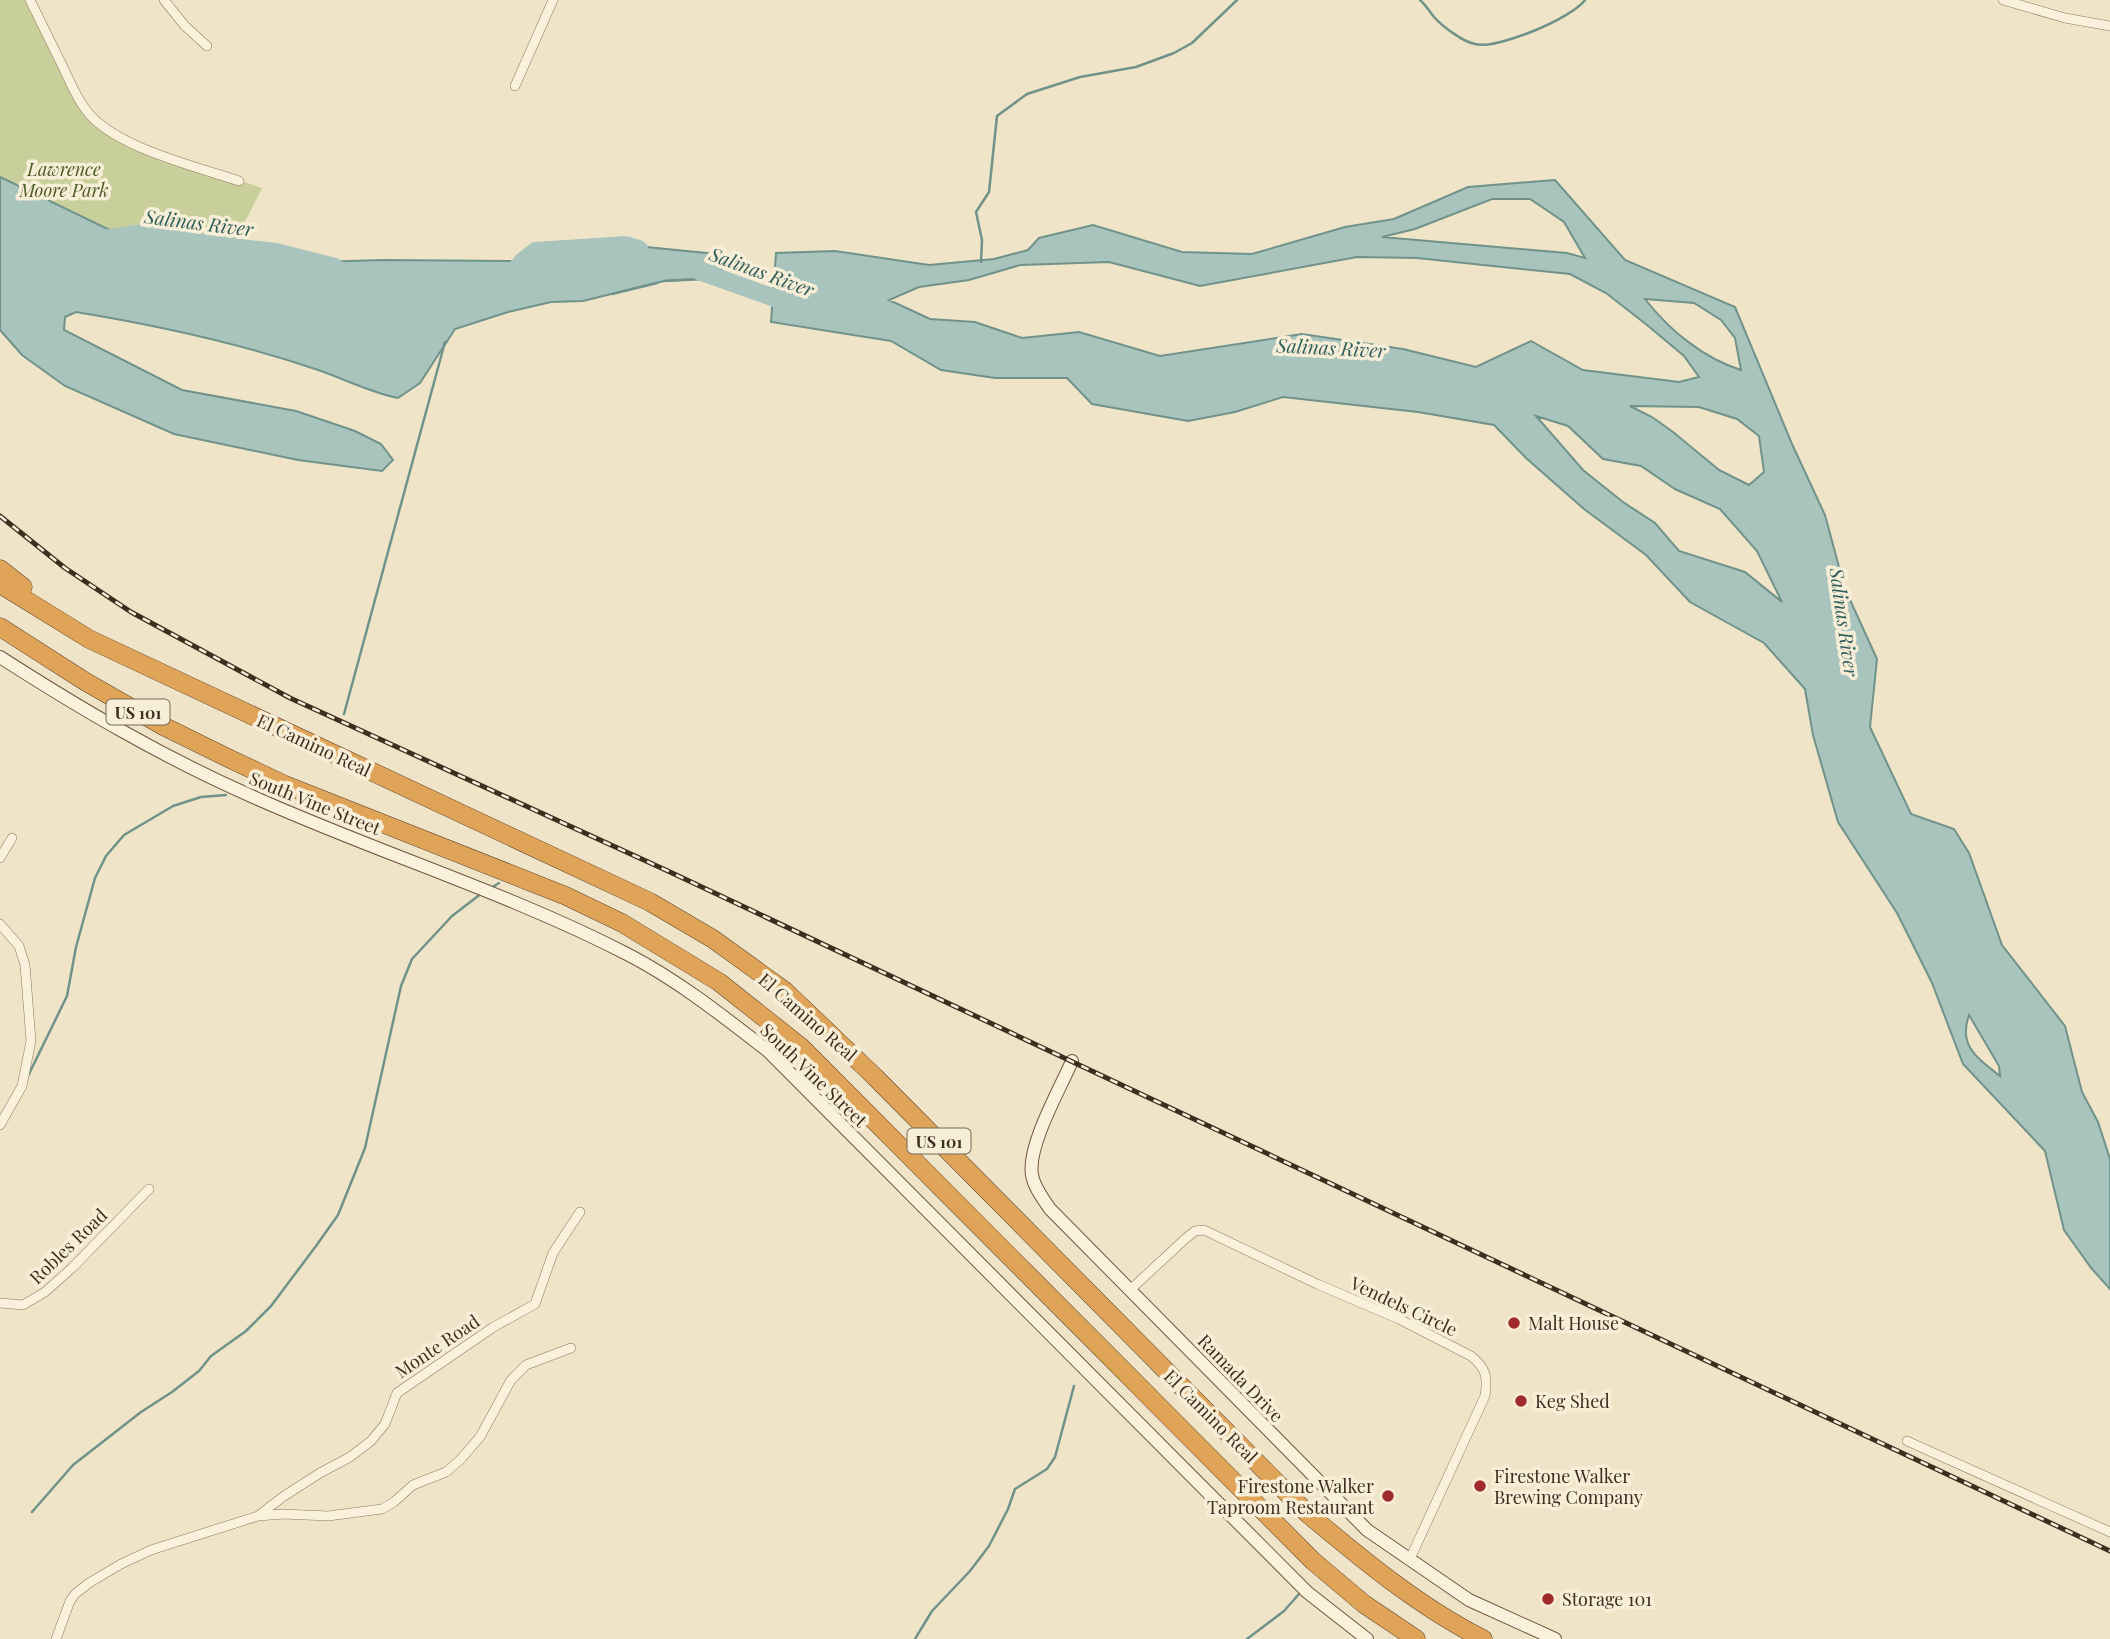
<svg xmlns="http://www.w3.org/2000/svg" width="2110" height="1639" font-family="'Playfair Display',serif">
<style>
.green{fill:#c9cf9b}
.water{fill:#a9c4bc;stroke:#6f938a;stroke-width:2;fill-rule:evenodd}
.lines{fill:none;stroke-linecap:round;stroke-linejoin:round}
.stream{stroke:#6f938a;stroke-width:2.5}
.river{stroke:#a9c4bc;stroke-width:18}
.street-casing{stroke:#8d765c;stroke-width:10}
.secondary-casing{stroke:#6f573f;stroke-width:14}
.highway-casing{stroke:#5b4430;stroke-width:19}
.street{stroke:#faf1dc;stroke-width:9}
.secondary{stroke:#faf1dc;stroke-width:12}
.highway{stroke:#e0a458;stroke-width:18}
.rail-casing{stroke:#3d2e20;stroke-width:5}
.rail{stroke:#f7eed8;stroke-width:2.5;stroke-dasharray:8;stroke-linecap:butt}
.poi-dot{fill:#9e2a2b;stroke:#f7eed8;stroke-width:2.5}
.labels{text-anchor:middle;dominant-baseline:central;stroke-width:7;stroke-linejoin:round;paint-order:stroke}
.shield{fill:#f7eed8;stroke:#756857;stroke-width:2}
.shield-label{font-size:16px;font-weight:bold;fill:#3d2e20}
.park-label{font-size:18px;font-style:italic;fill:#4d5a26;stroke:#f7eed8}
.street-label{font-size:18px;fill:#3d2e20;stroke:#f7eed8}
.poi-label{font-size:18px;fill:#3d2e20;stroke:#f7eed8;text-anchor:start}
.water-label{font-size:19px;font-style:italic;fill:#2f5d5a;stroke:#f7eed8}
</style>
<rect width="100%" height="100%" fill="#f0e4c8"/>
<path class="green" d="M0,0H30L77,96L118,137L262,188L232,247L206,244L172,236L143,233L78,243L0,276Z"/>
<path class="water" d="M0,177L122,236L143,233L172,235L206,244L276,252L317,262L382,260L523,261L536,251L626,245L726,255L720,278L664,281L583,301L551,302L508,312L455,329L420,383L398,398C368,392 341,377 312,368C235,342 155,325 76,312L65,317L64,330L182,390L296,411L355,431L381,444L393,460L382,471L298,460L174,434L65,386L22,355L0,330Z
M1555,180L1625,260L1735,307L1792,444L1825,515L1845,589L1877,659L1870,727L1911,814L1954,829L1969,853L2002,945L2065,1026L2082,1092L2098,1122L2110,1159V1289L2092,1269L2064,1230L2045,1151L1963,1064L1932,983L1897,913L1838,822L1813,735L1805,689L1764,643L1690,602L1646,555L1584,509L1526,458L1494,425L1418,412L1283,397L1235,412L1188,421L1092,404L1067,378H995L941,370L891,341L771,322L776,253L835,251L929,265L994,259L1028,250L1039,238L1093,225L1182,252L1252,254L1345,227L1394,219L1468,187ZM1492,199H1530L1564,222L1585,258L1567,253L1382,237L1415,229ZM1357,257L1417,258L1570,274L1606,293L1647,325L1684,356L1699,377L1679,382L1583,370L1531,341L1476,367L1403,349L1302,334L1160,356L1079,332L1022,338L975,322L930,319L889,300L919,287L969,280L1020,265L1109,262L1200,286ZM1645,299L1694,303L1721,320L1735,338L1741,370C1703,358 1669,330 1645,299ZM1630,406L1699,407L1737,419L1759,436L1764,472L1749,485L1719,470L1673,432L1652,417ZM1536,416L1568,426L1603,459L1641,466L1675,489L1720,509L1757,551L1782,602L1745,572L1679,551L1655,523L1623,502L1583,470ZM1969,1015L1999,1066L2000,1076C1977,1058 1958,1046 1969,1015Z"/>
<g class="lines">
<path class="stream" d="M1420,0C1426,5 1429,11 1434,17C1442,26 1463,42 1475,44C1497,50 1572,18 1585,0
M981,262L982,240L976,212L989,192L997,116L1027,94L1080,77L1136,67L1174,53L1192,43L1237,0
M663,281L720,278
M612,294L657,283
M344,714L445,342
M491,888L499,883
M28,1076L67,996L76,947L95,878L106,856L124,835L173,806L201,797L226,795
M32,1512L73,1465L141,1412L172,1392L199,1371L211,1356L246,1331L271,1306L316,1246L338,1215L365,1148L401,986L412,959L452,916L482,893
M915,1639L932,1611L970,1571L989,1546L1008,1509L1015,1489L1047,1469L1055,1457L1074,1386
M1247,1639L1284,1611L1299,1594"/>
<path class="river" d="M104,239L143,233L172,235L206,244L276,252L335,267
M699,271L794,305
M508,278L523,261L536,251L626,245L639,249"/>
<g class="street-casing">
<path id="street" d="M30,0C41,22 52,45 63,67C70,82 76,97 86,110C113,147 195,166 239,181
M164,0L185,26L207,46
M2003,0L2065,18L2110,26
M515,86L553,0
M0,858L12,838
M0,924L19,946L25,965L31,1041L22,1086L0,1125
M1130,1290L1185,1239L1195,1231L1204,1230L1317,1284L1399,1319L1471,1356C1486,1368 1488,1377 1485,1396L1409,1561
M0,1303L23,1305L45,1292L72,1268L149,1189
M1907,1441L2110,1532
M258,1516L284,1496L320,1473L350,1457L371,1441L385,1424L397,1393L492,1328L535,1304L553,1253L580,1212
M56,1639L70,1601L75,1594L89,1583L121,1564L151,1550L258,1516L283,1514L328,1516L382,1509L394,1502L413,1485L446,1472L460,1460L480,1437L511,1380L526,1365L571,1348"/>
</g>
<g class="secondary-casing">
<path id="secondary" d="M0,657C81,709 161,756 249,795C375,852 507,892 629,955C679,981 724,1017 768,1051L1307,1592L1367,1639
M1072,1061C1060,1089 1027,1146 1032,1175C1034,1187 1043,1199 1050,1209L1367,1530L1469,1600L1555,1639"/>
</g>
<g class="highway-casing">
<path id="highway" d="M0,569L23,587
M0,584L89,639L650,902L713,939L785,991L875,1077L1308,1514C1363,1560 1418,1606 1483,1639
M0,627L86,682L163,726L228,758L283,784L566,896L622,923L719,982L801,1047L1313,1561L1364,1604L1416,1639"/>
</g>
<use href="#street" class="street"/>
<use href="#secondary" class="secondary"/>
<use href="#highway" class="highway"/>
<g class="rail-casing">
<path id="rail" d="M0,516L65,568L131,612L290,698L670,872L2110,1551"/>
</g>
<use href="#rail" class="rail"/>
</g>
<g class="poi-dot">
<circle cx="1514" cy="1323" r="7"/>
<circle cx="1521" cy="1401" r="7"/>
<circle cx="1480" cy="1486" r="7"/>
<circle cx="1388" cy="1496" r="7"/>
<circle cx="1548" cy="1599" r="7"/>
</g>
<g class="labels">
<g class="shield">
<rect x="106.5" y="699.5" width="63" height="25" rx="5"/>
<rect x="907.5" y="1128.5" width="63" height="25" rx="5"/>
</g>
<g class="shield-label">
<text x="138" y="712">US 101</text>
<text x="939" y="1141">US 101</text>
</g>
<g class="park-label">
<text x="64" y="169">Lawrence<tspan x="64" dy="21">Moore Park</tspan></text>
</g>
<g class="street-label">
<text transform="translate(314 745) rotate(25)">El Camino Real</text>
<text transform="translate(315 803) rotate(22)">South Vine Street</text>
<text transform="translate(808 1017) rotate(41)">El Camino Real</text>
<text transform="translate(814 1075) rotate(44)">South Vine Street</text>
<text transform="translate(68 1246) rotate(-44)">Robles Road</text>
<text transform="translate(1404 1306) rotate(25)">Vendels Circle</text>
<text transform="translate(437 1346) rotate(-34)">Monte Road</text>
<text transform="translate(1241 1378) rotate(46)">Ramada Drive</text>
<text transform="translate(1211 1416) rotate(45)">El Camino Real</text>
</g>
<g class="poi-label">
<text x="1528" y="1323">Malt House</text>
<text x="1535" y="1401">Keg Shed</text>
<text x="1494" y="1476">Firestone Walker<tspan x="1494" dy="21">Brewing Company</tspan></text>
<text x="1374" y="1486" text-anchor="end">Firestone Walker<tspan x="1374" dy="21">Taproom Restaurant</tspan></text>
<text x="1562" y="1599">Storage 101</text>
</g>
<g class="water-label">
<text transform="translate(199 222) rotate(7)">Salinas River</text>
<text transform="translate(762 271) rotate(20)">Salinas River</text>
<text transform="translate(1331 347) rotate(3)">Salinas River</text>
<text transform="translate(1845 622) rotate(82)">Salinas River</text>
</g>
</g>
</svg>
